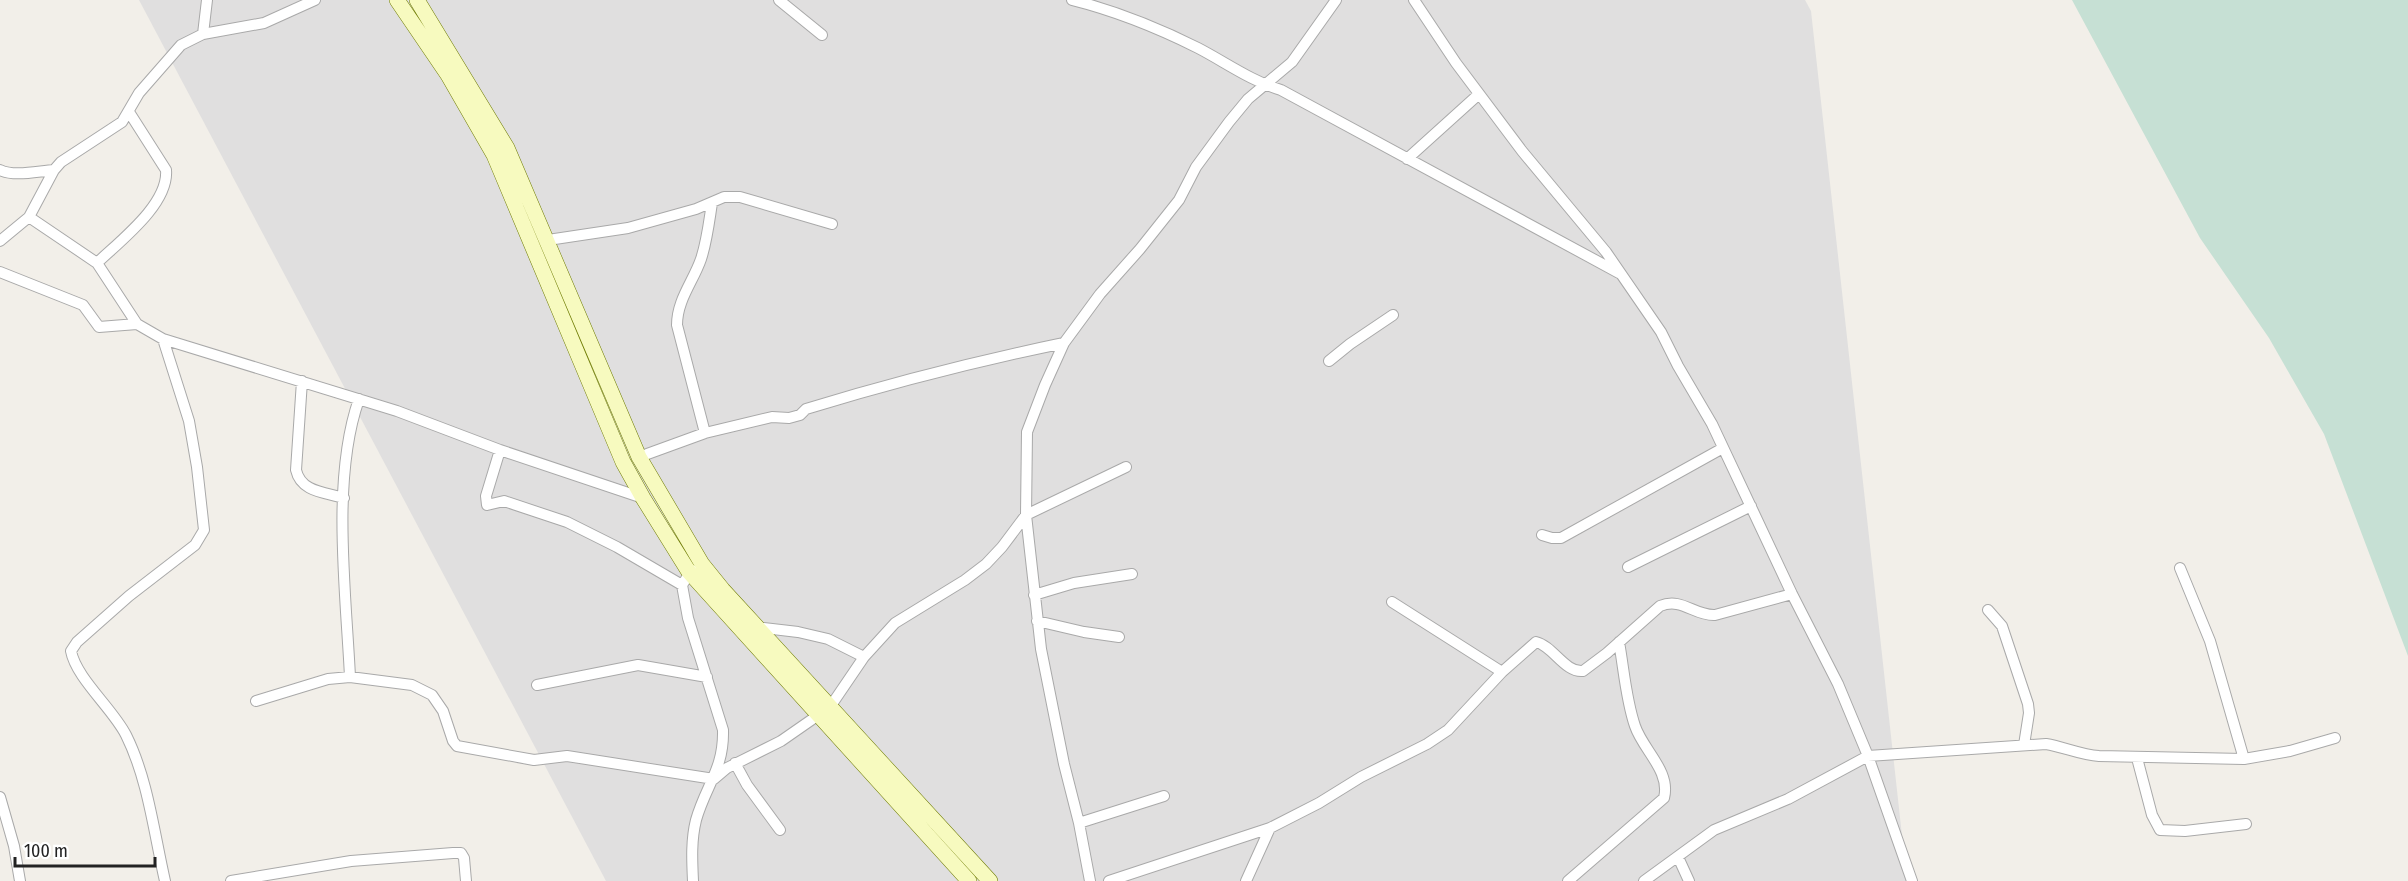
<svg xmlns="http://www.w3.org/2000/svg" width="2408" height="881" font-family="'Fira Sans Condensed',sans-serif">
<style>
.residential{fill:#e0dfdf}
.wetland{fill:#c6e0d4}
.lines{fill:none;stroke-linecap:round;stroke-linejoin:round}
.street-casing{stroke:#a9a9a9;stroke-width:12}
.secondary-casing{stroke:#707d05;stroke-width:16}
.street{stroke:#fff;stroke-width:10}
.secondary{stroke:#f7fabf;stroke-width:15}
</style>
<rect width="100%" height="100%" fill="#f2efe9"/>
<path class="residential" d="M139,0H1805L1811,11L1907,881H606Z"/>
<path class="wetland" d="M2072,0H2408V656L2324,434L2269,338L2200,238Z"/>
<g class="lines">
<g class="street-casing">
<path id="street" d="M779,0L822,35
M1072,0C1116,11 1158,28 1198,48C1225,62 1251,81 1281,90L1619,273
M1414,0L1456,63L1522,151L1606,252L1661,332L1678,366L1712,424L1792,594L1838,684L1868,756L1912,881
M203,34L207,0
M1407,159L1479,94
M0,170C14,177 38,171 54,170
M29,217L97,263L137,324L163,339L397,411L500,450L643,498
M548,240L628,228L696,209L724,197H740L832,224
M0,241L29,217L54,170L61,162L122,122L139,93L181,45L203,34L264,23L315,0
M97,263C120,241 169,204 166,170L129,112
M0,272L83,305L99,327L137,324
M163,339L189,421L197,467L204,530L195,545L129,596L77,642L71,651C76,678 113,709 126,735C148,779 154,833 165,881
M1329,361L1350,344L1393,315
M302,381L296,470C301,492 324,492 344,498
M705,433L677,325C677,300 693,282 701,259C707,241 709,222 712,203
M500,450L486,496L487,505L504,501L567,522L617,547L682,585
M639,457L705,433L772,417L789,418L800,415L806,409C891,383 977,361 1064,343
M1542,535L1552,538H1561L1723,448
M1628,567L1751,506
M2180,568L2210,641L2244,759
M692,570L682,585L688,618L723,730C724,769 706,785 696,820C691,840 692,860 693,881
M1034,595L1074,583L1132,574
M1392,602L1502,672
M1988,610L2002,626L2028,704L2029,713L2024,745
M1037,621L1084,632L1119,637
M756,627L798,632L828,639L864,657
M350,677C346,592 331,479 359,399
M537,685L638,665L707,677
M256,701L328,679L350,677L412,685L432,695L443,711L453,741L457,746L534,760L567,756L714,779L727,768L781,741L817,716
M830,707L864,657L895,623L965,580L986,564L1002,547L1026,515L1126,467
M2137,758L2152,815L2160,830L2185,831L2246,824
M735,763L747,785L780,830
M0,797L14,846L20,881
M1079,823L1164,796
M1678,857L1689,881
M231,881L351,861L453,853H461L464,858L466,881
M1090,881L1079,823L1064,764L1041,649L1026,515L1027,432L1045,385L1064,343L1100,294L1140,249L1179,200L1196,167L1229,122L1248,99L1292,62L1336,0
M1109,881L1270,828L1319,803L1361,777L1427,744L1448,730L1502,672L1536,642C1553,646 1565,673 1583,671L1607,653L1660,606C1682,597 1694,616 1715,615L1792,594
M1246,881L1270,828
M1568,881L1664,798C1671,771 1643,750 1635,726C1626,700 1624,670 1619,642
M1644,881L1714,830L1788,799L1868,756L2046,744C2064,747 2081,755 2099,756L2244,759L2290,751L2335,738"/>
</g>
<g class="secondary-casing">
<path id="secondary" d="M397,0L448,75L494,155L623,462L643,498L689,572L969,881
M417,0L507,148L639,457L702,564L723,590L990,881"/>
</g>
<use href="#street" class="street"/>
<use href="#secondary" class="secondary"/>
</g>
<path d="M15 857v9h140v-9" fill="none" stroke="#222222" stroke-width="3"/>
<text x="24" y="857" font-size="18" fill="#222222" stroke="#ffffff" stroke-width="4.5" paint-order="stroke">100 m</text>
</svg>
